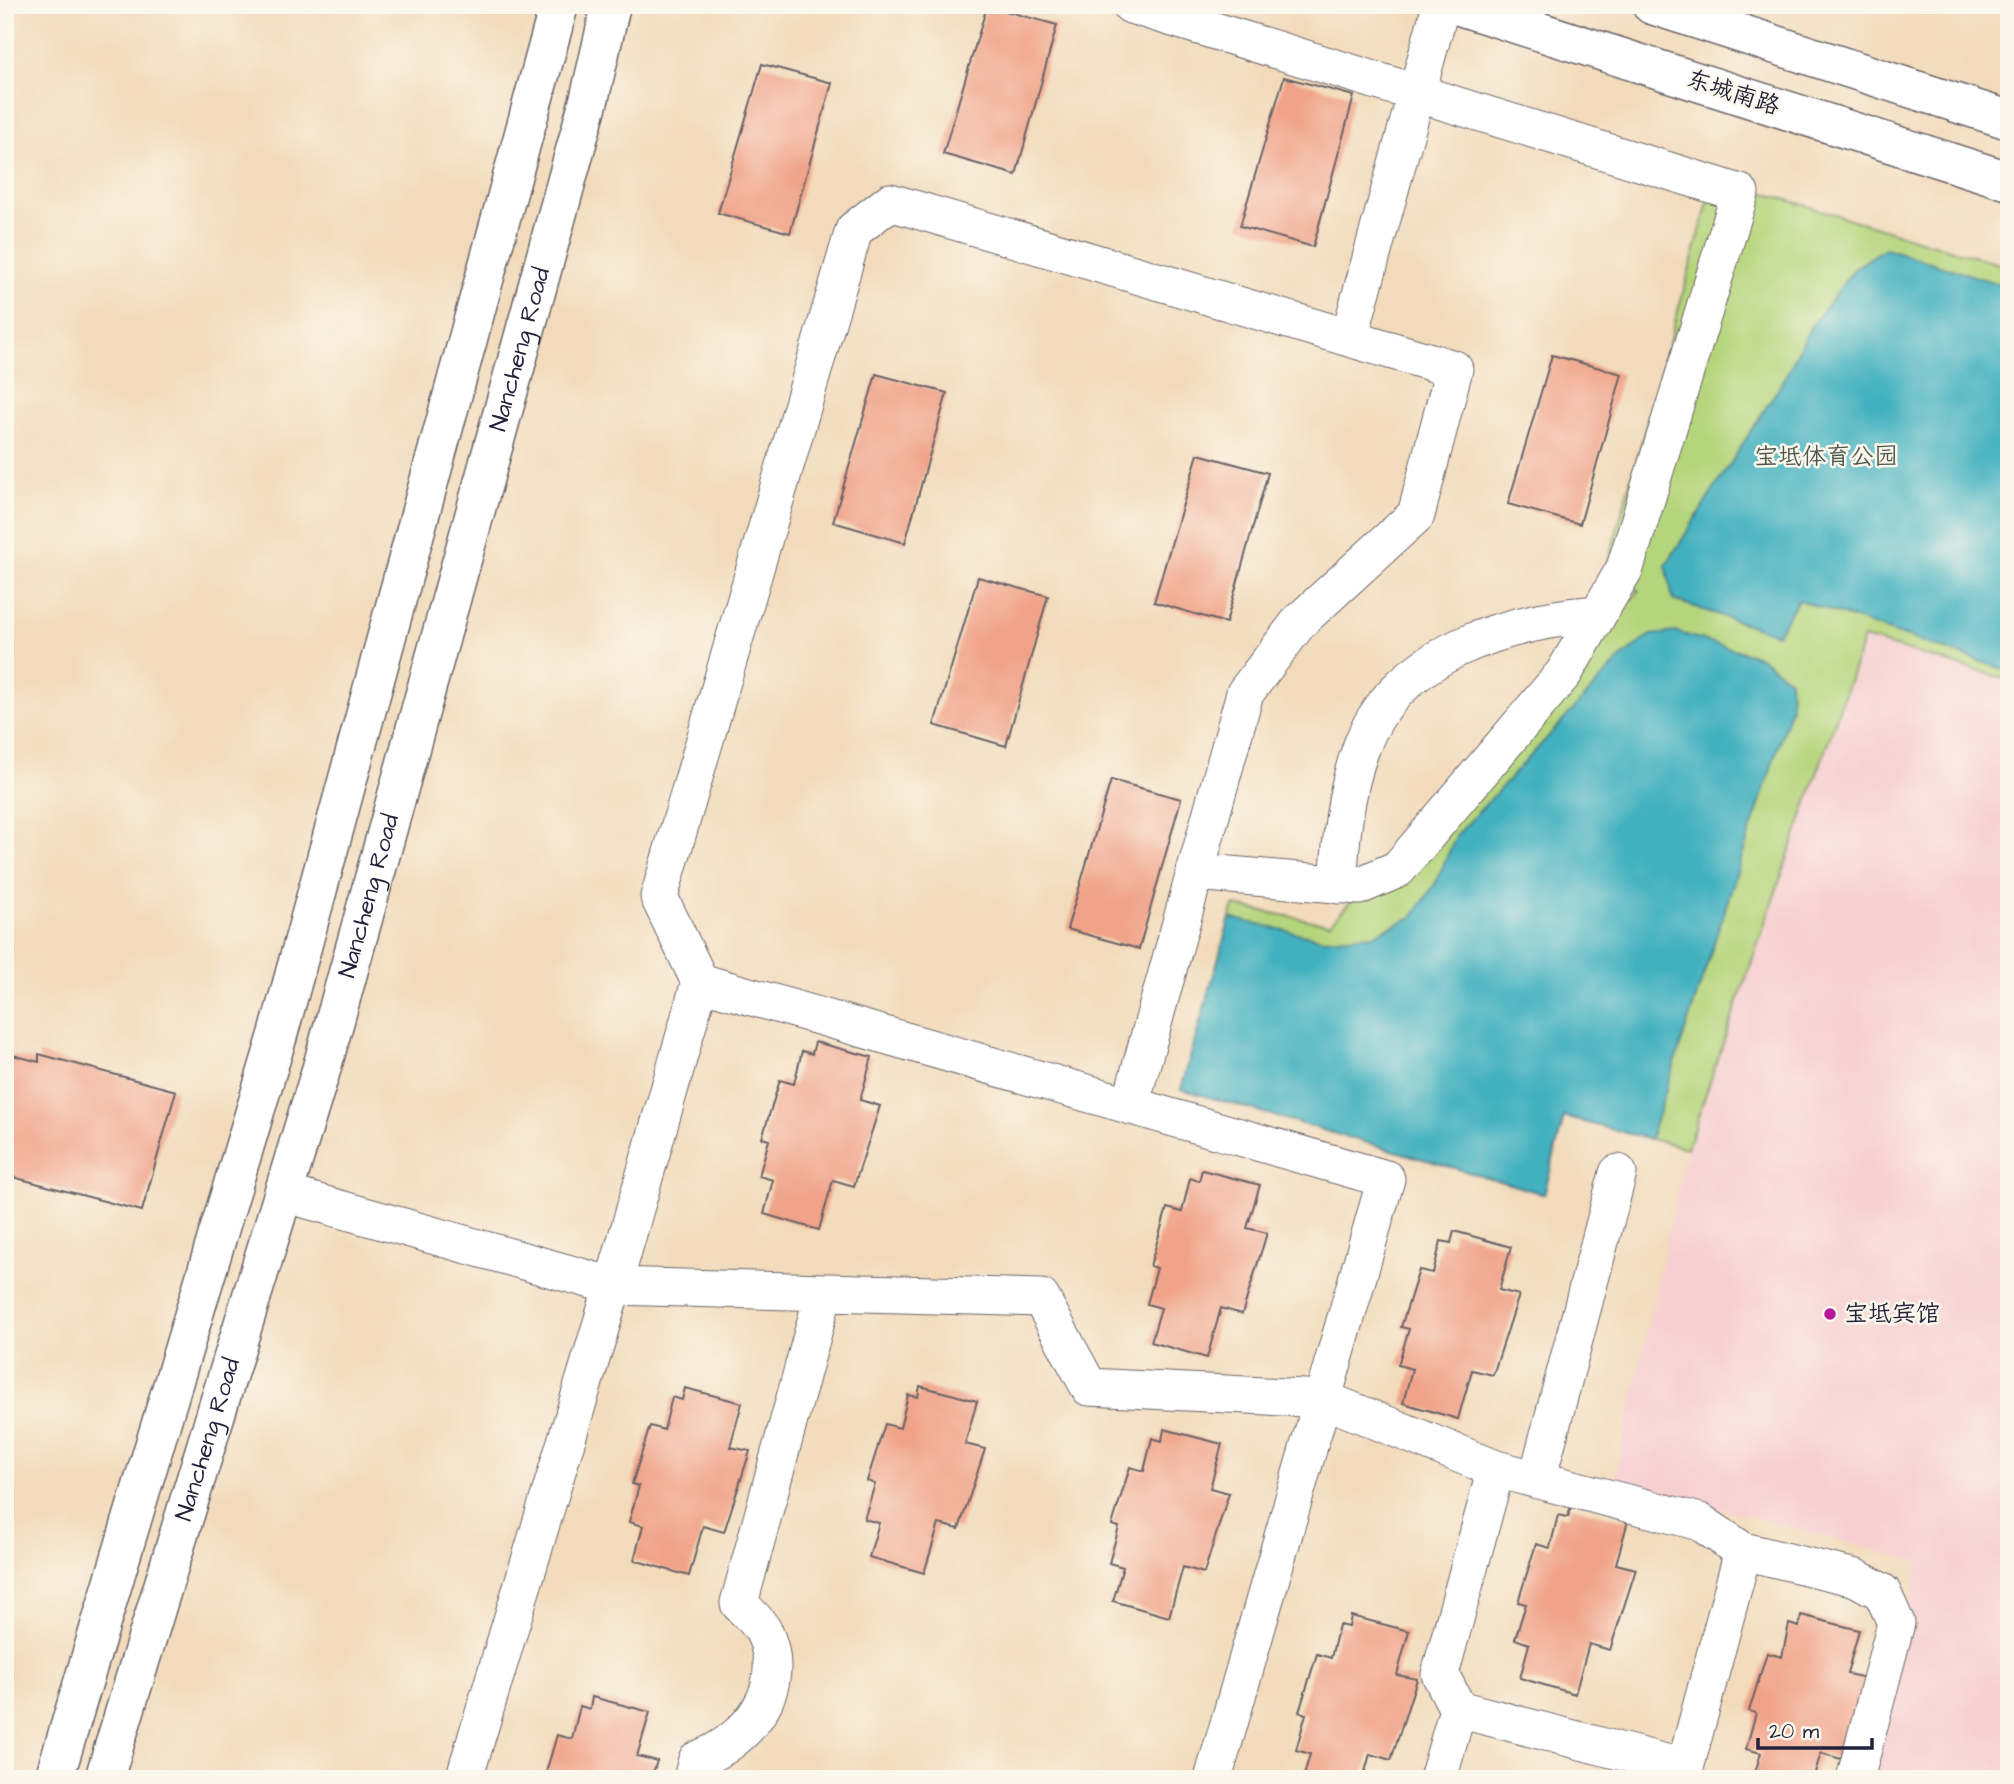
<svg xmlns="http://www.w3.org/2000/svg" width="2014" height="1784" font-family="'Architects Daughter','LXGW WenKai TC',sans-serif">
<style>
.built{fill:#f7cfd0}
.green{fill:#b5d57c;stroke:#6c7c5c;stroke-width:2}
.water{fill:#43b1bf;stroke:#326a7d;stroke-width:2}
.building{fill:#f0a388}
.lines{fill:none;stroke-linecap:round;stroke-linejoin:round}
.street-casing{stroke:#6b6368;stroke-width:39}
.secondary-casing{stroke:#6b6368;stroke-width:41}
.street{stroke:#fff;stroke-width:37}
.secondary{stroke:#fff;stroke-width:38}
.poi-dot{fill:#b5179e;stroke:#fbf7ec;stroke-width:2.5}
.labels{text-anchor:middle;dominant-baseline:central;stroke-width:5;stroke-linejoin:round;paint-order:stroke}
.street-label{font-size:24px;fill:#22223b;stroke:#fbf7ec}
.park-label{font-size:24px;fill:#4e584e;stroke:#fbf7ec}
.poi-label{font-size:24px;fill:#22223b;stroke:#fbf7ec;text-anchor:start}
</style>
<rect width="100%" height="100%" fill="#fbf7ec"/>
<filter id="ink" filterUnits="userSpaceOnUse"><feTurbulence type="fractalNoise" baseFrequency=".0143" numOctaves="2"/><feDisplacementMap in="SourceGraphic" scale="14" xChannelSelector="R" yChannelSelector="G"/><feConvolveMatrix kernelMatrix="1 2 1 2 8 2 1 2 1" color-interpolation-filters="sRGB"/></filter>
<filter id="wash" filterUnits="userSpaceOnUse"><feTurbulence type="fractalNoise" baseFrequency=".00686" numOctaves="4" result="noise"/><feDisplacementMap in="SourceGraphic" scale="28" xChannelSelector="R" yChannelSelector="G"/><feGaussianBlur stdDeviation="1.57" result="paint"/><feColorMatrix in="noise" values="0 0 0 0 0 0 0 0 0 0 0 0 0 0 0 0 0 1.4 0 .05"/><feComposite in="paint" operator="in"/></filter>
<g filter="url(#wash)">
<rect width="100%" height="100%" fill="#f2dbbb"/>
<path class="built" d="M1864,637L2009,680V1779H1871L1919,1562L1614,1480L1687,1148Z"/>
<path class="green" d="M1715,178L2009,267V680L1864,638L1687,1148L1564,1117L1544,1194L1181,1089L1234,906L1330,924L1639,591L1607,566Z"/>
<path class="water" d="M1885,248L2009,287V671L1798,600L1777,634L1673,600L1666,565L1784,379L1810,328L1855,268Z
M1676,632L1760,657L1790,680L1791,707L1650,1139L1564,1117L1544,1194L1181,1089L1230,918L1324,939L1373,935L1412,917L1435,884L1456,836L1623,656L1651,635Z"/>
<g id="blocks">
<path class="building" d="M987,6L1057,25L1016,175L943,154Z
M762,64L832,83L790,233L718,213Z
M1284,77L1354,96L1313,247L1240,226Z
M1552,355L1622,374L1580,524L1508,504Z
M876,374L947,393L905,543L833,522Z
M1198,454L1268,473L1226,623L1154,602Z
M978,577L1048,596L1006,746L934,725Z
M1111,780L1181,799L1139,949L1067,929Z
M815,1042L872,1057L860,1100L880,1106L854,1186L833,1180L819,1230L764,1214L773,1180L759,1176L769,1140L762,1138L780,1080L794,1084L802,1051L812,1054Z
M5,1053L39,1062V1054L176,1091L142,1211L5,1175Z
M1202,1170L1260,1185L1247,1228L1267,1233L1242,1314L1221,1308L1207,1358L1151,1342L1161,1308L1147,1304L1157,1268L1150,1266L1167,1208L1182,1212L1190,1178L1199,1181Z
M1454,1231L1511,1247L1499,1290L1519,1295L1493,1375L1472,1370L1458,1419L1403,1403L1412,1369L1398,1365L1409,1329L1401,1327L1419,1270L1433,1273L1441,1241L1451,1243Z
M920,1386L977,1401L965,1444L985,1449L959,1529L939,1524L924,1573L869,1557L879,1523L864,1519L875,1484L867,1481L885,1424L900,1428L908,1395L918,1397Z
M685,1388L742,1403L730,1447L750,1451L724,1532L703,1526L689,1576L634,1560L643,1526L629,1522L639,1486L632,1484L650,1426L664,1430L672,1397L682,1400Z
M1164,1429L1222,1444L1210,1488L1229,1493L1204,1573L1183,1567L1169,1617L1113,1601L1123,1567L1109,1563L1119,1527L1112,1525L1130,1467L1144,1471L1152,1438L1162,1441Z
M1571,1506L1628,1521L1616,1564L1636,1569L1610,1650L1589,1644L1575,1694L1520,1678L1529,1644L1515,1639L1526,1604L1518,1602L1536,1544L1550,1548L1558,1515L1568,1517Z
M1801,1615L1859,1630L1847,1674L1867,1678L1841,1759L1821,1753L1813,1779H1753L1761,1753L1746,1749L1756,1713L1749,1711L1767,1653L1782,1657L1789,1624L1799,1627Z
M1351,1616L1409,1631L1397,1675L1417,1679L1391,1760L1370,1754L1363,1779H1303L1310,1754L1296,1750L1306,1714L1299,1712L1317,1654L1331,1658L1339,1625L1349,1627Z
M592,1697L650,1712L637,1756L657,1761L651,1779H544L557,1735L572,1739L580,1706L590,1709Z"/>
</g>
</g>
<g filter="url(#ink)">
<use href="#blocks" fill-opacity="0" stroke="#6b6368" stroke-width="2"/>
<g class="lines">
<g class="street-casing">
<path id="street" d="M1131,5L1740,193L1625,568L1564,673L1398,869L1359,886L1195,872
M1349,338L1441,5
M1338,885C1341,838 1345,792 1361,748C1395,653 1507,621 1598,614
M700,982L659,897L854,230L890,202L1454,369L1416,515L1300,621L1245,693L1130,1106
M283,1193L613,1286L1041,1298L1089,1387L1323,1399L1496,1469
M1537,1480L1618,1173
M1743,1551L1856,1578L1882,1592L1896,1623L1855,1779
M1458,1709L1685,1768
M464,1779L613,1286L700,982L1386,1179L1213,1779
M692,1779L697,1760C749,1740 790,1688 764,1632C759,1622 747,1612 739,1603L824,1292
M1438,1779L1458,1709L1440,1674L1496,1469L1700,1522L1743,1551L1682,1779"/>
</g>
<g class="secondary-casing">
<g id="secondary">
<path d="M1456,5L2009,181"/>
<path d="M1652,5L2009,120"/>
<path d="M54,1779L278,1035L559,5"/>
<path id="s1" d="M104,1779L322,1067L590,96L611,5"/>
</g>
</g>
<use href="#street" class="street"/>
<use href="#secondary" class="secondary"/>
</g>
</g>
<circle class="poi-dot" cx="1830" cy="1314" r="7"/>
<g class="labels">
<g class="street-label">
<text transform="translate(1733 93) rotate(18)">东城南路</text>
<text stroke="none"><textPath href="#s1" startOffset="1489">Nancheng Road</textPath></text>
<text stroke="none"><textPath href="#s1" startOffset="922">Nancheng Road</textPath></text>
<text stroke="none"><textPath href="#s1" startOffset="355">Nancheng Road</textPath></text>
</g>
<g class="park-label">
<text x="1826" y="457">宝坻体育公园</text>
</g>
<g class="poi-label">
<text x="1844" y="1314">宝坻宾馆</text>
</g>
</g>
<rect width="2014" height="1784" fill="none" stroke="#fbf7ec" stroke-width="28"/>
<path d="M1758 1738v10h114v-10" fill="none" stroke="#22223b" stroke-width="3.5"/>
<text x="1769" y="1738" font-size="21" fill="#22223b" stroke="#fbf7ec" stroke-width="5" paint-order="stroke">20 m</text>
</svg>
